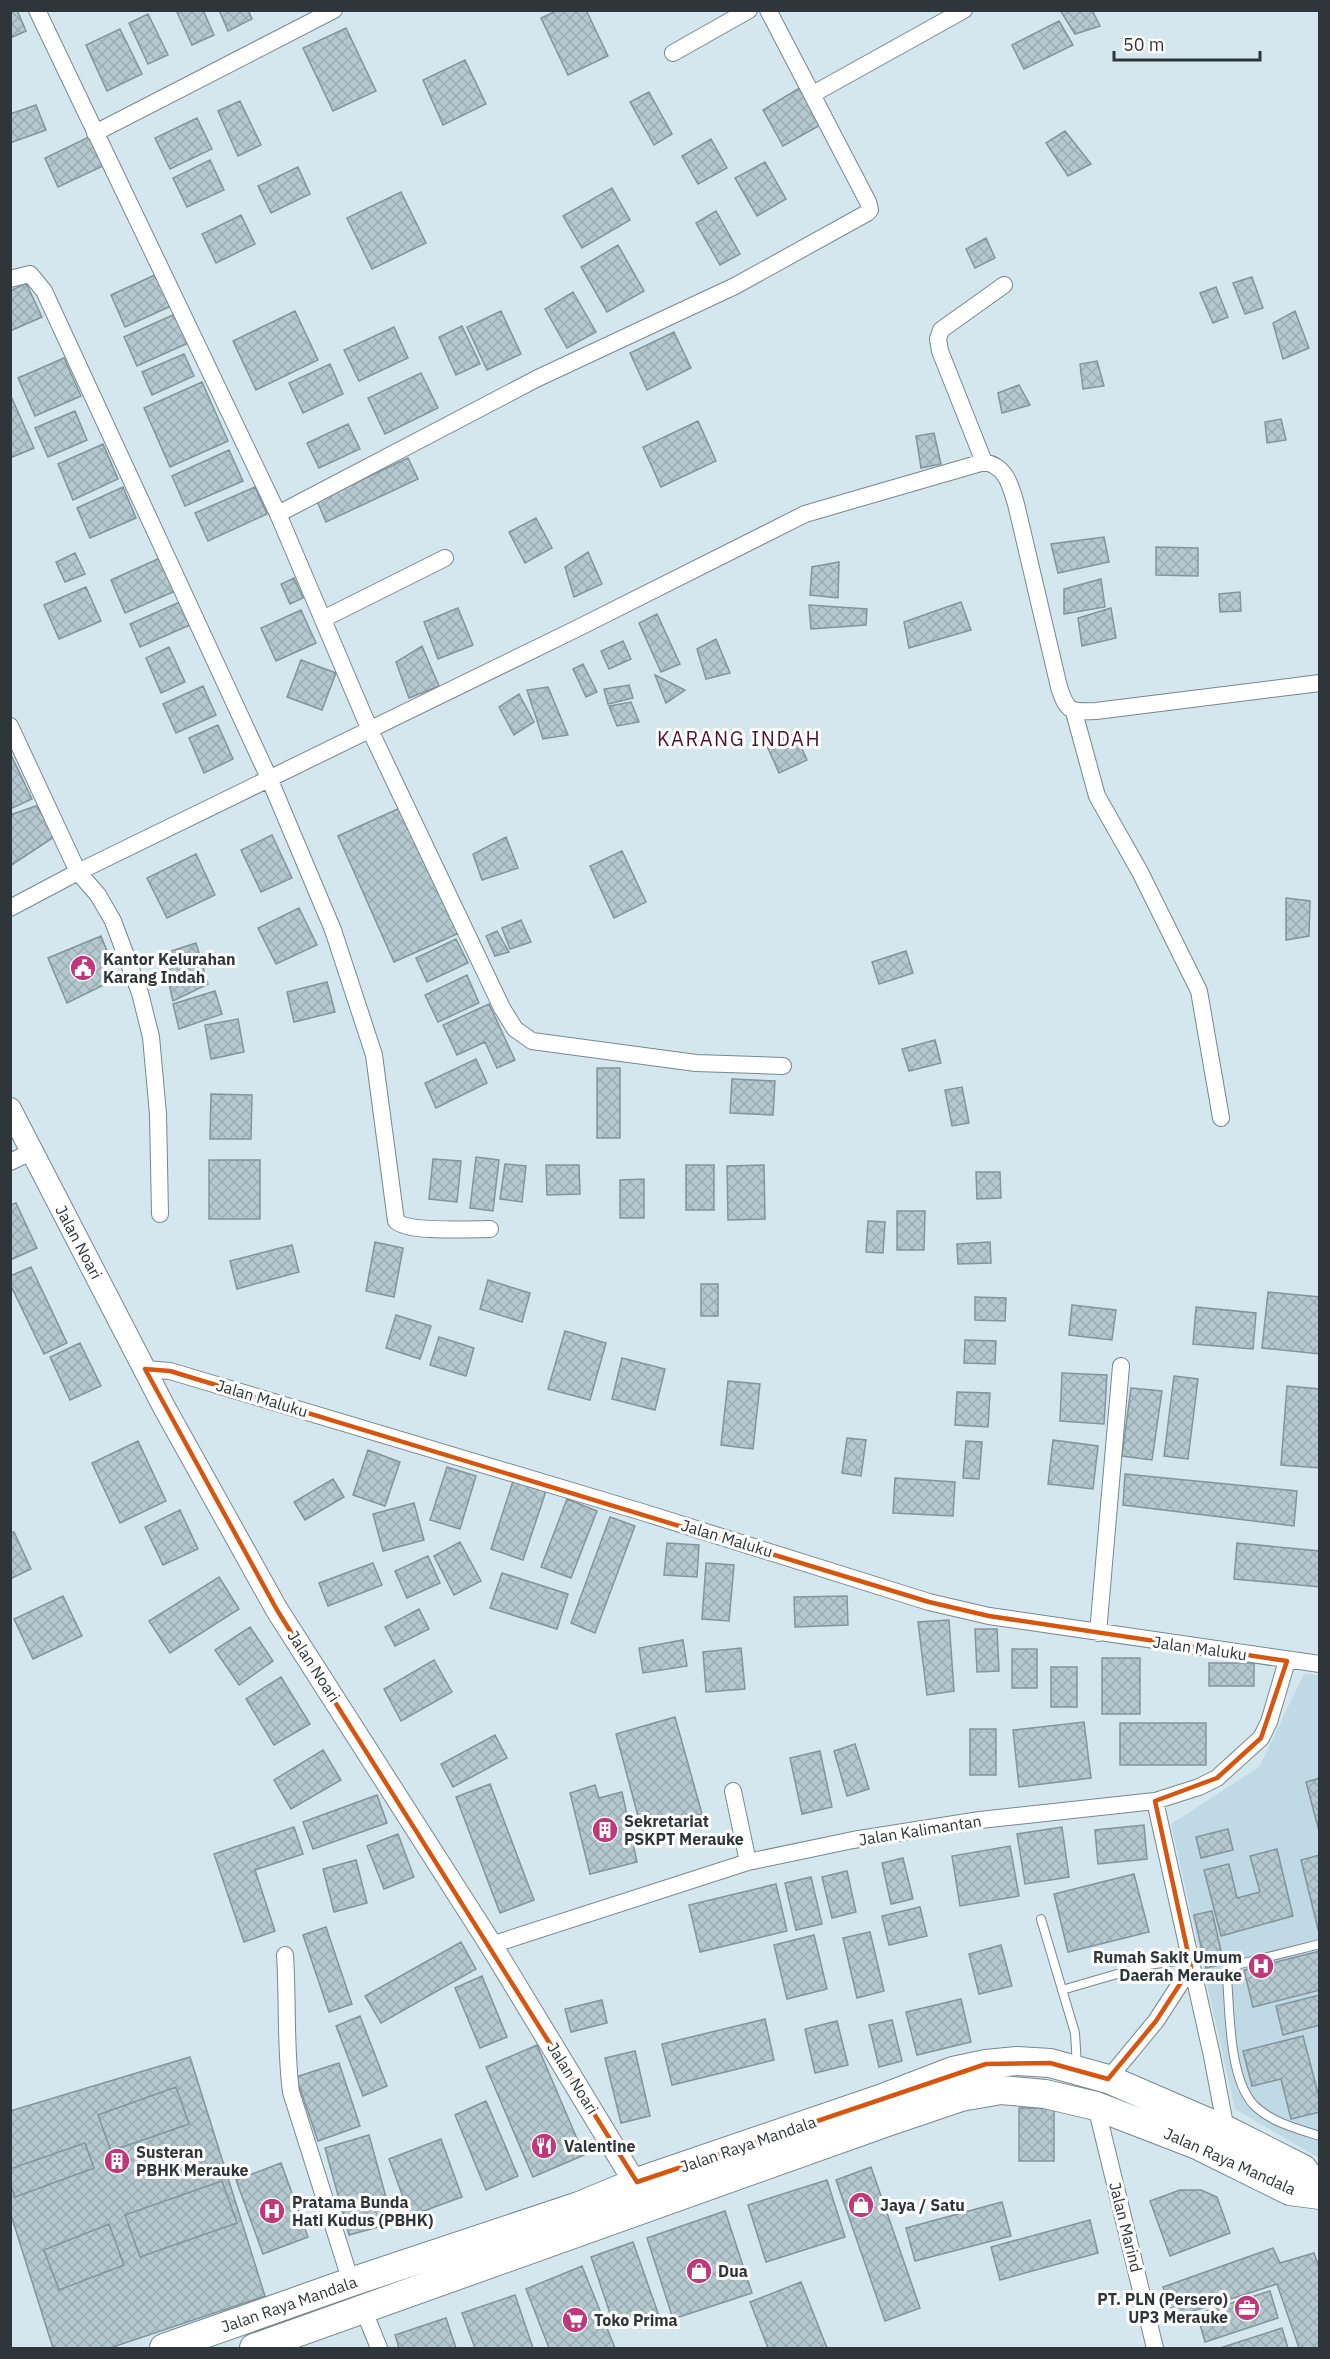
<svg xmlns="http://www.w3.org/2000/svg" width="1330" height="2359" font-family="'IBM Plex Sans',sans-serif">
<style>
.built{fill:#bfdae5}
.building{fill:url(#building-cross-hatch);stroke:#82949c;stroke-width:1.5}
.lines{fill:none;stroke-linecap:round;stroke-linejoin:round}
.lane-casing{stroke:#76888f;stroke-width:10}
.street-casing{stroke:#76888f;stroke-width:18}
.secondary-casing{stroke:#76888f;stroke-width:24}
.highway-casing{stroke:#76888f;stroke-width:30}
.lane{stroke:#fff;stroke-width:8}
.street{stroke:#fff;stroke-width:16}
.secondary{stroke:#fff;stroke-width:22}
.highway{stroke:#fff;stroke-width:28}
.marked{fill:none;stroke:#d65610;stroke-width:4.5;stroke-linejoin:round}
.labels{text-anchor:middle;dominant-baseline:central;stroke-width:6;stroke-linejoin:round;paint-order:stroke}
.poi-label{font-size:16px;font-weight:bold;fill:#2f3639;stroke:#fff;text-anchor:start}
.street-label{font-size:16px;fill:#2f3639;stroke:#fff}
.quarter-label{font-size:20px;letter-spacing:1.5px;fill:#521232;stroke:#fff}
</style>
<defs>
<pattern id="building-cross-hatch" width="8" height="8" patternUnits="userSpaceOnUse" patternTransform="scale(1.5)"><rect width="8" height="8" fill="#b4c8cf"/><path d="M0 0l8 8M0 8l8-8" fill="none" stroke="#9bacb2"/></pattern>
</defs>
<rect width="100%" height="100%" fill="#d4e7ef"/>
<path class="built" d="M1304,1674L1319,1675V2158L1235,2109L1171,1824L1259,1767Z"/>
<path class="building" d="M10,10H17L26,31L10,38Z
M176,10H203L214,35L192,45Z
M219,10H248L252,19L228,31Z
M558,10H586L608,56L568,75L541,18Z
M1060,10H1092L1100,26L1075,34Z
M148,14L168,55L148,64L129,23Z
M1059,21L1073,45L1024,69L1012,45Z
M346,28L376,91L333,111L303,48Z
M120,29L142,74L107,91L86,45Z
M465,60L486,104L443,125L423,80Z
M801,87L822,124L783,146L763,110Z
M649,92L672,134L654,145L630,102Z
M240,101L261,145L238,156L218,111Z
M36,105L46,130L10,143V114Z
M197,118L212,149L170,169L155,138Z
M1065,131L1091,164L1068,176L1046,143Z
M89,137L103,166L58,187L45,158Z
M711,139L727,168L698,184L682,156Z
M210,160L224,190L187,207L173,178Z
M765,162L786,199L757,216L735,178Z
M298,167L310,194L271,213L258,186Z
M612,188L630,220L582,248L563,216Z
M401,192L426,243L372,269L347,218Z
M716,211L740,254L720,265L696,223Z
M241,215L255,244L216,263L202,234Z
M986,238L995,258L975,268L966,249Z
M618,245L644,291L607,312L581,267Z
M157,274L171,306L125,327L111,295Z
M1252,277L1263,308L1245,314L1233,283Z
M26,283L42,317L10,331V291Z
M1216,287L1228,317L1213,323L1200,293Z
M573,292L596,332L567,348L545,309Z
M295,311L318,360L256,390L233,341Z
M501,311L521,354L487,370L467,327Z
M1295,311L1309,348L1283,359L1273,323Z
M175,314L188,343L137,366L124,337Z
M462,326L480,364L456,375L439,337Z
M394,327L408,358L359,381L344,350Z
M674,332L691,368L647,390L630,353Z
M184,354L194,376L152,395L142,372Z
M64,358L81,396L35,416L18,378Z
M1097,361L1104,386L1083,389L1080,364Z
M330,364L343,394L303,413L289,383Z
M421,373L438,408L385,434L368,398Z
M202,382L228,441L170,467L144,408Z
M1019,385L1030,405L1002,413L998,393Z
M10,394L34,448L10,458Z
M75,411L87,440L48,457L35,428Z
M1281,419L1286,440L1267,443L1265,422Z
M698,421L716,461L661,487L643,447Z
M348,424L360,449L319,468L307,443Z
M934,433L941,464L921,468L916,436Z
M103,444L118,479L73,500L58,464Z
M229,450L243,481L185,506L172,476Z
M408,458L418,479L326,522L317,501Z
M123,487L136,518L90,538L77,508Z
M255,487L267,514L208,541L195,513Z
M536,518L552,548L525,563L509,532Z
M1104,537L1109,562L1058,573L1051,544Z
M1156,547L1198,548V576L1156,575Z
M588,552L602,584L574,597L565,567Z
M75,553L85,574L65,582L56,562Z
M160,558L175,591L125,613L111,580Z
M839,562L838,598L810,595L812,567Z
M294,578L303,598L290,604L281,584Z
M1101,579L1105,607L1064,614V589Z
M86,587L101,621L59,639L44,605Z
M1240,592L1241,611L1220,612L1219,594Z
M182,601L192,624L140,647L130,624Z
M961,602L971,630L909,648L904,622Z
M809,605L867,609L866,625L811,629Z
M458,608L473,645L438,659L424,622Z
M1111,608L1116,638L1082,646L1078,618Z
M301,610L316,643L276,661L261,628Z
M657,614L680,664L661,672L639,623Z
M716,639L730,673L706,679L697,649Z
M623,641L631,659L609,669L601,651Z
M422,646L439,686L409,698L396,662Z
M169,647L185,682L161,693L146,658Z
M301,660L336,673L322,710L287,697Z
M583,664L597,692L586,697L573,669Z
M655,675L685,690L666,703Z
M629,685L633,698L608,704L604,689Z
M203,686L216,715L176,733L163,704Z
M548,687L568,735L543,739L527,690Z
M519,694L534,722L514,735L499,707Z
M631,702L639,722L617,726L609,706Z
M218,725L233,759L204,773L189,738Z
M795,733L807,760L779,773L767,746Z
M10,753L32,799L10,809Z
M36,806L57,835L10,866V815Z
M402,807L459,933L394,962L338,836Z
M272,835L292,878L261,892L241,850Z
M506,837L518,868L482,880L473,854Z
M622,851L646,902L614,918L590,866Z
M196,854L215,895L167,918L147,878Z
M1286,898L1310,901L1309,936L1286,940Z
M299,908L317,945L276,964L258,928Z
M521,920L531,942L510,949L502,928Z
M497,931L509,952L495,956L486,936Z
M101,936L118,978L67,1003L48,958Z
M456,939L468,963L427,982L416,958Z
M196,943L208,984L173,1001L162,954Z
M906,951L913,973L879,984L872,962Z
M467,975L479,1003L438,1022L425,995Z
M327,982L335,1012L294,1022L287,992Z
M215,991L222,1014L179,1029L173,1004Z
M489,1004L515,1060L497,1068L485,1042L457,1055L443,1025Z
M238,1019L244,1052L211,1059L205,1025Z
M935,1040L941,1063L909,1071L902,1049Z
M476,1059L487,1083L436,1108L425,1083Z
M597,1068H620V1138H597Z
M732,1079L775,1081L773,1115L730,1113Z
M962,1087L969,1123L952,1126L945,1090Z
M211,1094L252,1095L251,1139H210Z
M476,1157L499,1160L493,1211L470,1208Z
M433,1159L461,1161L457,1202L429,1199Z
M209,1160H260V1219H209Z
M505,1164L526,1166L522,1202L500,1199Z
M546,1165H579L580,1194L547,1195Z
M686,1165H714V1210H686Z
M764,1165L765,1219L728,1220L727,1166Z
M976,1172H1000L1001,1198L977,1199Z
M644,1179V1218H620V1180Z
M16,1203L37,1248L10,1260V1205Z
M897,1211H925L924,1250H897Z
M868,1221L885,1222L883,1253L866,1252Z
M375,1242L403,1248L394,1297L366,1291Z
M990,1242L991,1263L958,1264L957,1244Z
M292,1245L299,1272L237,1289L230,1261Z
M31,1267L67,1343L44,1354L10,1284V1276Z
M488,1280L530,1293L522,1322L480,1309Z
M701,1284H718V1316H701Z
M1268,1292L1320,1297V1354L1262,1348Z
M975,1297L1006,1298L1005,1321L975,1320Z
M1072,1305L1116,1310L1112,1340L1069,1335Z
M1196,1307L1256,1313L1253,1349L1193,1344Z
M396,1315L431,1326L420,1359L386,1348Z
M565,1331L606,1343L590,1400L548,1389Z
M439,1337L474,1348L466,1376L430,1365Z
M965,1340L996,1341L995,1364L964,1363Z
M80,1343L101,1386L70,1400L50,1357Z
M622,1358L665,1369L655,1410L612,1399Z
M1062,1373L1107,1375L1104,1424L1060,1421Z
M1174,1376L1198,1379L1188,1459L1164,1456Z
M728,1381L760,1384L753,1449L721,1445Z
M1287,1386L1320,1389V1468L1281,1465Z
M1131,1388L1162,1391L1152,1460L1122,1456Z
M957,1392L990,1393L988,1427L955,1425Z
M847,1438L866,1440L861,1476L842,1473Z
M1053,1440L1098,1446L1093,1489L1048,1484Z
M138,1441L166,1501L120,1523L92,1463Z
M966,1441L982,1442L979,1479L963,1478Z
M368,1450L400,1462L385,1506L353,1495Z
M447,1467L476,1476L460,1529L430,1520Z
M1125,1474L1297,1491L1294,1526L1123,1505Z
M514,1478L547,1488L523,1560L491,1549Z
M895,1478L955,1482L953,1516L893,1513Z
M333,1479L344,1497L305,1520L294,1502Z
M567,1499L597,1511L571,1578L541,1567Z
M414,1503L424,1540L383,1551L373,1514Z
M180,1510L198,1549L163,1565L145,1527Z
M610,1517L635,1526L595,1633L571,1623Z
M14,1532L31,1569L10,1579V1533Z
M460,1542L481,1581L454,1595L434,1556Z
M667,1543L699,1545L697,1577L664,1575Z
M1237,1543L1320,1551V1587L1234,1579Z
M428,1556L440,1583L407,1598L395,1571Z
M373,1563L382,1585L328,1606L319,1583Z
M706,1563L734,1565L729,1621L702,1619Z
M502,1573L568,1594L557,1629L490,1608Z
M219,1577L239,1609L170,1653L149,1621Z
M63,1596L82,1636L33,1659L14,1619Z
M847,1596L848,1625L795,1627L794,1597Z
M419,1609L429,1629L395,1646L385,1627Z
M949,1620L954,1691L927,1695L918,1622Z
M250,1627L273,1661L239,1685L215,1650Z
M975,1629H997L999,1671L977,1672Z
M683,1640L687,1666L643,1673L639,1648Z
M741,1648L745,1689L706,1692L703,1652Z
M1012,1649H1037V1688H1012Z
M1102,1658H1140V1714H1102Z
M434,1660L452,1692L401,1721L384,1689Z
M1209,1663H1254V1686H1209Z
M1051,1667H1077V1707H1051Z
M281,1677L310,1724L274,1745L246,1699Z
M675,1717L702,1814L642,1831L616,1734Z
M1084,1722L1091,1778L1019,1787L1013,1730Z
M1120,1723H1206V1765H1120Z
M970,1729H996V1775H970Z
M495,1735L507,1758L453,1787L441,1764Z
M855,1744L869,1789L847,1796L834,1751Z
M323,1750L341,1780L291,1809L274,1780Z
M820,1751L832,1807L802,1814L790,1758Z
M1320,1778V1835L1306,1782Z
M490,1784L534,1900L500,1913L456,1797Z
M595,1785L599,1798L622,1792L637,1862L590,1874L570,1793Z
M377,1795L387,1823L313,1849L303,1822Z
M1144,1825L1147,1859L1098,1864L1095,1830Z
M294,1827L303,1854L255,1870L275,1931L244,1942L214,1854Z
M1062,1827L1069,1877L1025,1884L1017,1834Z
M1228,1829L1233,1850L1201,1858L1196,1837Z
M398,1834L414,1877L384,1889L367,1846Z
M1010,1846L1019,1896L960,1906L952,1856Z
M1277,1849L1293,1916L1221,1936L1204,1870L1229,1864L1237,1898L1260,1892L1250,1856Z
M1320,1855V1937L1301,1860Z
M903,1858L913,1899L891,1904L882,1863Z
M356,1860L367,1903L334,1912L323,1869Z
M847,1871L856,1912L832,1918L822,1877Z
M1134,1874L1149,1932L1068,1952L1054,1894Z
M811,1877L822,1924L796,1930L785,1883Z
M776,1884L787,1931L700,1952L689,1905Z
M920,1907L927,1936L889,1945L882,1916Z
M1212,1911L1224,1964L1206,1968L1194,1915Z
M326,1927L352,2004L329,2012L303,1935Z
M870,1932L884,1991L857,1998L843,1938Z
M814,1935L827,1989L787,1999L774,1945Z
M461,1942L476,1969L381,2023L365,1996Z
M1001,1945L1012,1986L979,1994L969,1954Z
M1320,1951V1990L1253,2007L1244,1970Z
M482,1976L507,2037L480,2048L455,1988Z
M1320,1995V2025L1283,2035L1276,2006Z
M961,1999L971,2042L917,2055L906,2012Z
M602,2000L607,2023L571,2032L565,2009Z
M360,2016L387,2086L363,2096L336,2026Z
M765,2019L774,2060L672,2085L662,2044Z
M892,2020L902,2061L879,2067L869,2025Z
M837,2021L848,2065L815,2073L805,2029Z
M1303,2036L1320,2101V2112L1291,2119L1281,2079L1252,2086L1243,2051Z
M537,2045L584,2155L533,2177L486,2067Z
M635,2051L650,2116L621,2123L605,2058Z
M190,2057L265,2296L110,2348H53L10,2212V2111Z
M339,2063L360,2126L318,2141L296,2077Z
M176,2087L189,2124L111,2151L98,2115Z
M486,2101L518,2176L486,2190L455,2115Z
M1019,2108H1054V2161H1019Z
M369,2135L393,2223L349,2235L325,2148Z
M441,2139L462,2197L410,2216L389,2159Z
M85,2143L94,2168L15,2197L10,2183V2169Z
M281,2163L308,2237L263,2254L236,2180Z
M871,2167L920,2308L885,2321L836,2180Z
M827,2180L845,2237L766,2262L748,2205Z
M222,2181L237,2223L140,2257L125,2215Z
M1180,2190H1201L1217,2197L1230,2233L1170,2256L1150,2201Z
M1002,2202L1011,2236L915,2261L906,2228Z
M725,2211L752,2293L673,2319L647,2238Z
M1090,2220L1098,2253L1000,2280L991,2247Z
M109,2224L124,2265L59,2290L44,2250Z
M633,2242L658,2313L615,2328L591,2257Z
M1273,2248L1280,2263L1314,2253L1320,2270V2348H1299L1277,2284L1174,2317L1163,2287Z
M582,2266L615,2348H549L526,2289Z
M801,2282L827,2348H768L750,2302Z
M1270,2291L1278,2318L1205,2342L1197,2314Z
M515,2295L533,2348H475L462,2313Z
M446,2318L456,2348H399L395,2335Z
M1282,2328L1288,2348H1220Z"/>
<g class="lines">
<g class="lane-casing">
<path id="lane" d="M1041,1919L1075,2033L1077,2066
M1320,1944L1240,1964L1230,1970L1227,1978C1230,2013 1229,2077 1253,2104C1270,2122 1297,2129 1320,2136
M1062,1990L1148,1965L1189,1959"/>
</g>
<g class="street-casing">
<path id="street" d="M37,10L278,514L369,728L502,1008L515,1029L532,1041L696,1063L783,1066
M673,53L749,10
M813,94L964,10
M95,133L334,10
M10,279L30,274L44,291L269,778L333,930L374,1055L396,1221C408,1233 471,1229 490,1229
M984,462L940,351L938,339L941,330L1004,285
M278,514L538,378L735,286L867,213L870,210L868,202L768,10
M323,619L445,558
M1074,712L1097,796L1140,872L1199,991L1221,1118
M10,726L78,872L98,895L113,921L140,993L151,1037L158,1114L160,1214
M10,908L78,872L576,629L805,514L984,462C1006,466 1010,484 1016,504L1059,687C1067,712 1070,712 1096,711L1320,683
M10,1162L31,1152
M145,1369L170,1371L642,1512L929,1602L989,1616L1320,1664
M1098,1633L1121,1366
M733,1791L748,1862
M1155,1801L1212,2056L1226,2130
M491,1945L748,1862L853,1840L980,1820L1155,1801L1199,1787L1217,1778L1261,1738L1269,1722L1287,1661
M285,1955C288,2000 285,2047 291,2092L351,2282
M1108,2079L1156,2021L1191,1967
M1096,2106L1155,2348
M364,2311L379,2348"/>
</g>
<g class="secondary-casing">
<path id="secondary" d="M10,1109L164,1407L277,1610L491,1945L643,2196"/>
</g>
<g class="highway-casing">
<path id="highway" d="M164,2348L351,2282L579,2206L637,2182L880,2099L953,2071L986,2064L1017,2061L1050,2063L1108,2079L1226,2130L1303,2169L1320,2192
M254,2348L887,2122L961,2097L1001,2090L1045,2094L1096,2106L1197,2145L1290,2191L1320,2195"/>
</g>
<use href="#lane" class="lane"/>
<use href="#street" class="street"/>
<use href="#secondary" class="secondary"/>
<use href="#highway" class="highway"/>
</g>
<path class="marked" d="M145,1369L170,1371L929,1602L989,1616L1287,1661L1261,1738L1217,1778L1155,1801L1191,1967L1156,2021L1108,2079L1050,2063L986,2064L637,2182L277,1610Z"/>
<defs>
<g id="civic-disc" transform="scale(1.35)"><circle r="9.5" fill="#be387b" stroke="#fff"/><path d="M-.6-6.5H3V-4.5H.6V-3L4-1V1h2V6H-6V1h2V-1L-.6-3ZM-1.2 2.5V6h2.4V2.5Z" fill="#fff"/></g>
<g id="building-disc" transform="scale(1.35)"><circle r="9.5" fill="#be387b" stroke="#fff"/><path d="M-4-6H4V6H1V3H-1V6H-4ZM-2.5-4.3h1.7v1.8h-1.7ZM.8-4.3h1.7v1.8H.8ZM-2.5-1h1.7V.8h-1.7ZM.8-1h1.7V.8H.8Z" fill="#fff"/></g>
<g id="hospital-disc" transform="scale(1.35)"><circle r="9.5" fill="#be387b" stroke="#fff"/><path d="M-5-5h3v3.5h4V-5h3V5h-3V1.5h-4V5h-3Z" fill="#fff"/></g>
<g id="restaurant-disc" transform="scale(1.35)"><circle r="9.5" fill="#be387b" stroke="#fff"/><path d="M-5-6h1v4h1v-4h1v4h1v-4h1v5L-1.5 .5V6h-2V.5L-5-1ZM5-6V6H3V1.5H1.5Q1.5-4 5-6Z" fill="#fff"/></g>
<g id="shop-disc" transform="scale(1.35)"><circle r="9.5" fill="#be387b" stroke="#fff"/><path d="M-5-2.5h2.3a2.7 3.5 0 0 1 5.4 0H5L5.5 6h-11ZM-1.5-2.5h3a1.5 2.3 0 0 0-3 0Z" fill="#fff"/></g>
<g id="office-disc" transform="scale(1.35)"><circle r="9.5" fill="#be387b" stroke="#fff"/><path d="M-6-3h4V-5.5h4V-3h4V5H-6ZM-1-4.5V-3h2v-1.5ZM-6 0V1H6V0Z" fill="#fff"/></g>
<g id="supermarket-disc" transform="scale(1.35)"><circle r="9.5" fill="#be387b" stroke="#fff"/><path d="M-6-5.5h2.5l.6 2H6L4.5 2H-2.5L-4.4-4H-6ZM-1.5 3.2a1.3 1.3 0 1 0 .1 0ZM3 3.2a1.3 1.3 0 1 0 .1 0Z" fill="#fff"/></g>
</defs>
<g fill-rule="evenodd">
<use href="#civic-disc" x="83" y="968"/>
<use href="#building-disc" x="605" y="1830"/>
<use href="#hospital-disc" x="1261" y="1966"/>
<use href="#restaurant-disc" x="544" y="2146"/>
<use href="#building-disc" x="117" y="2161"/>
<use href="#shop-disc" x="861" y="2205"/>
<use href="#hospital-disc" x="272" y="2211"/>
<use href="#shop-disc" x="699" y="2271"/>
<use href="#office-disc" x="1247" y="2308"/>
<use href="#supermarket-disc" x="575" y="2320"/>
</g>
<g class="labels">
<g class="poi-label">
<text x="103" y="959">Kantor Kelurahan<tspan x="103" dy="18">Karang Indah</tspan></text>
<text x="624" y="1821">Sekretariat<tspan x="624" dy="18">PSKPT Merauke</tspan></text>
<text x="1242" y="1957" text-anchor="end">Rumah Sakit Umum<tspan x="1242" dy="18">Daerah Merauke</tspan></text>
<text x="564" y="2146">Valentine</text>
<text x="136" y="2152">Susteran<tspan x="136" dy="18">PBHK Merauke</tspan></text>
<text x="292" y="2202">Pratama Bunda<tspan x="292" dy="18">Hati Kudus (PBHK)</tspan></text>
<text x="880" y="2205">Jaya / Satu</text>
<text x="718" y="2271">Dua</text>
<text x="1228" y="2299" text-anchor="end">PT. PLN (Persero)<tspan x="1228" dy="18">UP3 Merauke</tspan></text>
<text x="594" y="2320">Toko Prima</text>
</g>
<g class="street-label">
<text transform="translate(79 1242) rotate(62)">Jalan Noari</text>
<text transform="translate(262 1398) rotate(17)">Jalan Maluku</text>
<text transform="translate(727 1538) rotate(17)">Jalan Maluku</text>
<text transform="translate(1200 1648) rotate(8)">Jalan Maluku</text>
<text transform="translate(314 1666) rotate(57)">Jalan Noari</text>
<text transform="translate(920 1830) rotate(-9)">Jalan Kalimantan</text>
<text transform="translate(573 2078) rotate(58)">Jalan Noari</text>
<text transform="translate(748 2144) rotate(-19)">Jalan Raya Mandala</text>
<text transform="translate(1230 2161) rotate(24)">Jalan Raya Mandala</text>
<text transform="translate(1126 2227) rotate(76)">Jalan Marind</text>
<text transform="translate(289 2304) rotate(-19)">Jalan Raya Mandala</text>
</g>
<g class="quarter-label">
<text x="739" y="738">KARANG INDAH</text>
</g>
</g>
<rect width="1330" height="2359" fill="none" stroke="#2f3639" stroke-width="24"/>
<path d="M1114 51v9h146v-9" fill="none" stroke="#2f3639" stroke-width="3"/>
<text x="1123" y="51" font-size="18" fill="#2f3639" stroke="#ffffff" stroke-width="4.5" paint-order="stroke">50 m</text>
</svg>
